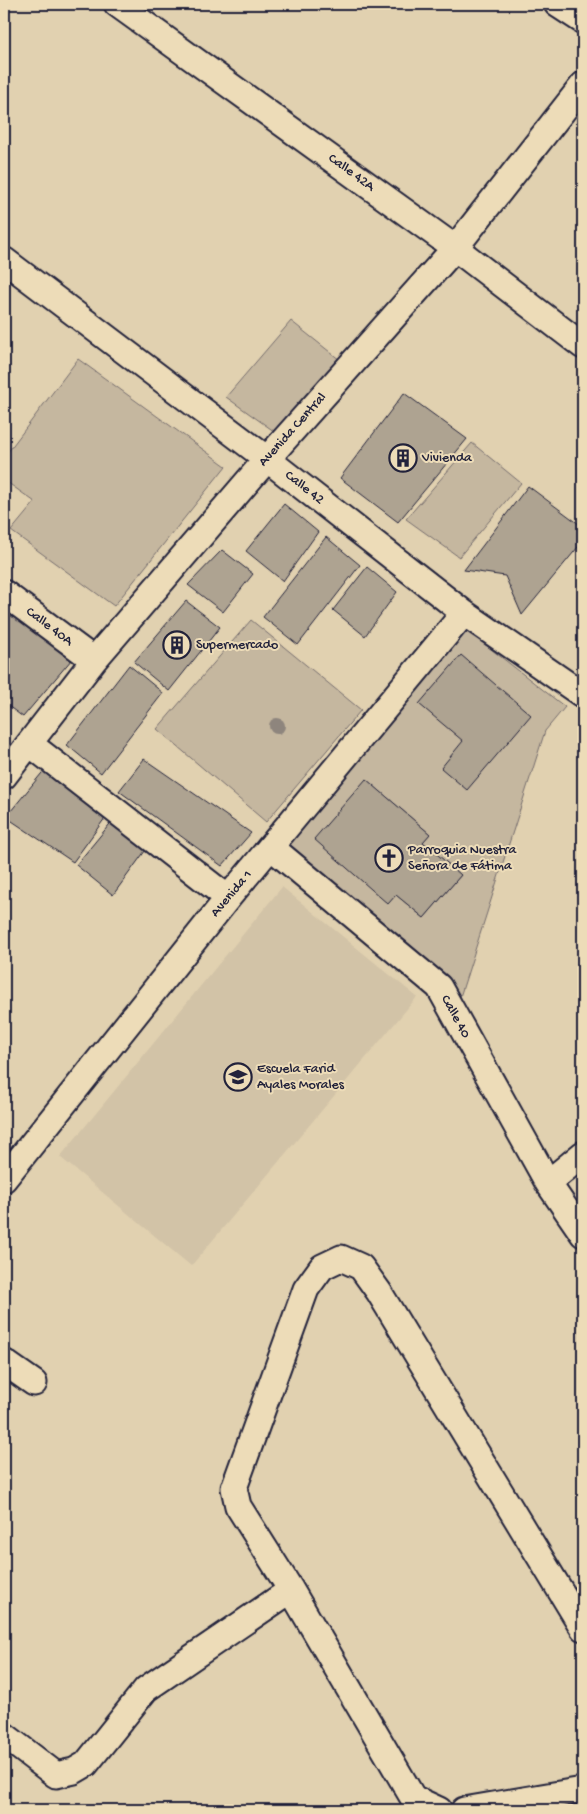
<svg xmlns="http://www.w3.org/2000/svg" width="587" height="1814" font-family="'Gochi Hand',sans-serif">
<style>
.built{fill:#d2c3a7}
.green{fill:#c5b79f;stroke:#746c6d;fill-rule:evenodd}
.building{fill:#aea391;stroke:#22223b}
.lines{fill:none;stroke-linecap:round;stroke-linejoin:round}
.street-casing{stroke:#22223b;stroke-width:29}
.street{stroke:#eddcb8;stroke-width:25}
.tree{fill:#8e857d}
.labels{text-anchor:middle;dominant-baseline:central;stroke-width:4;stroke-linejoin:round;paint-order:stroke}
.street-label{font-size:14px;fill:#22223b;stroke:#eddcb8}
.poi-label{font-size:14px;fill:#22223b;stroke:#eddcb8;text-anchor:start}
</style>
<rect width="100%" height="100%" fill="#e1d1b0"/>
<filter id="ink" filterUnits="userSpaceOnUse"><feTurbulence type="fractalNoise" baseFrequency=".02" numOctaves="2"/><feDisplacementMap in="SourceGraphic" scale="10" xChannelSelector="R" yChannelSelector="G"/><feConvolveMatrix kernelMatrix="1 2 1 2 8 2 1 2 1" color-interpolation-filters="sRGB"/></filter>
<g filter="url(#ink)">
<path class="built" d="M282,887L417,997L191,1266L60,1157Z"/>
<path class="green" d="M291,321L340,360L278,434L226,397Z
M78,359L226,466L114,606L11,531L35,502L4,480V457Z
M472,443L521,483L459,557L406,519Z
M251,620L361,710L266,822L157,729Z
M464,628L565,707L545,731L460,997L284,847ZM366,779L430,834L423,842L461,875L424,918L396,895L388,903Z"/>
<path class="building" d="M404,393L467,439L398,522L340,478Z
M528,486L583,527V541L522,615L505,576L464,570Z
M284,504L318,532L283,581L246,551Z
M326,537L360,565L298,645L263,617Z
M222,550L253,574L223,612L188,585Z
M367,567L397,592L365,636L333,610Z
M186,601L220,627L169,691L134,662Z
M9,611L72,659L23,717L4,703V617Z
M461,655L531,715L467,790L441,768L463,741L419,704Z
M129,665L163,693L101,773L67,745Z
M144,759L251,833L222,866L119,791Z
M46,768L108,814L73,862L6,817Z
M366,779L430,834L423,842L461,875L424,918L396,895L388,904L314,839Z
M114,819L148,847L113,895L76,865Z"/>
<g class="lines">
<g class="street-casing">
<path id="street" d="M117,4L455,248L583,346
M557,4L583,21
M4,260L267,459L464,613L583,695
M4,593L94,660
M30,744L228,898
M4,776L94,660L267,459L455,248L583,85
M271,847L439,987L548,1183L583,1234
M4,1179L228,898L464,613
M548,1183L583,1154
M4,1362L34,1383
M4,1735L56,1775L74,1771L86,1764L146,1689L291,1590
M439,1810L413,1798L291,1590L238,1506L234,1488L306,1289L322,1267L341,1258L361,1267L379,1292L583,1628
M464,1810L583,1790"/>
</g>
<use href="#street" class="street"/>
</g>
<circle class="tree" cx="277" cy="726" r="8"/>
</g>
<defs>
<g id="building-ring" transform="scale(1.4375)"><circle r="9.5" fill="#eddcb8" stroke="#22223b" stroke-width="1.5"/><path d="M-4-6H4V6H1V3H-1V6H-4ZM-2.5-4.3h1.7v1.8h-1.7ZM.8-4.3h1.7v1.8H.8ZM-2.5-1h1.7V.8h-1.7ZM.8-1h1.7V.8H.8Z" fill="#22223b"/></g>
<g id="church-ring" transform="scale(1.4375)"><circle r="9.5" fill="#eddcb8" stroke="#22223b" stroke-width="1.5"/><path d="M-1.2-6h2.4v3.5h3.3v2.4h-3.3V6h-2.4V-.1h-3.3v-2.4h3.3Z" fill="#22223b"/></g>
<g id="school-ring" transform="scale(1.4375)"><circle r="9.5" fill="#eddcb8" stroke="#22223b" stroke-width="1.5"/><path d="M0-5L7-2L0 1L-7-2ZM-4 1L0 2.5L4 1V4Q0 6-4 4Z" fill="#22223b"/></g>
</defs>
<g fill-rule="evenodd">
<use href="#building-ring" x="403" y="458"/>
<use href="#building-ring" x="177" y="645"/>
<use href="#church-ring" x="389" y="858"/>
<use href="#school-ring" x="238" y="1077"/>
</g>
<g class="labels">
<g class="street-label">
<text transform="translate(351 173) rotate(36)">Calle 42A</text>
<text transform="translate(293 430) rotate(-48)">Avenida Central</text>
<text transform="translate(304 488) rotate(38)">Calle 42</text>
<text transform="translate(49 627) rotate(37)">Calle 40A</text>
<text transform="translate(232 894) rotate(-50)">Avenida 1</text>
<text transform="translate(455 1017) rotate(61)">Calle 40</text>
</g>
<g class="poi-label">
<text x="422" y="458">Vivienda</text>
<text x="196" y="645">Supermercado</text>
<text x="408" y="850">Parroquia Nuestra<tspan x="408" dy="16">Señora de Fátima</tspan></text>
<text x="257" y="1069">Escuela Farid<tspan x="257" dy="16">Ayales Morales</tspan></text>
</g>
</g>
<rect width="587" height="1814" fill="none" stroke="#eddcb8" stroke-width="20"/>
<rect x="10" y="10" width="567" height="1794" fill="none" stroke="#22223b" stroke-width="2" filter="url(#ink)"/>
</svg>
